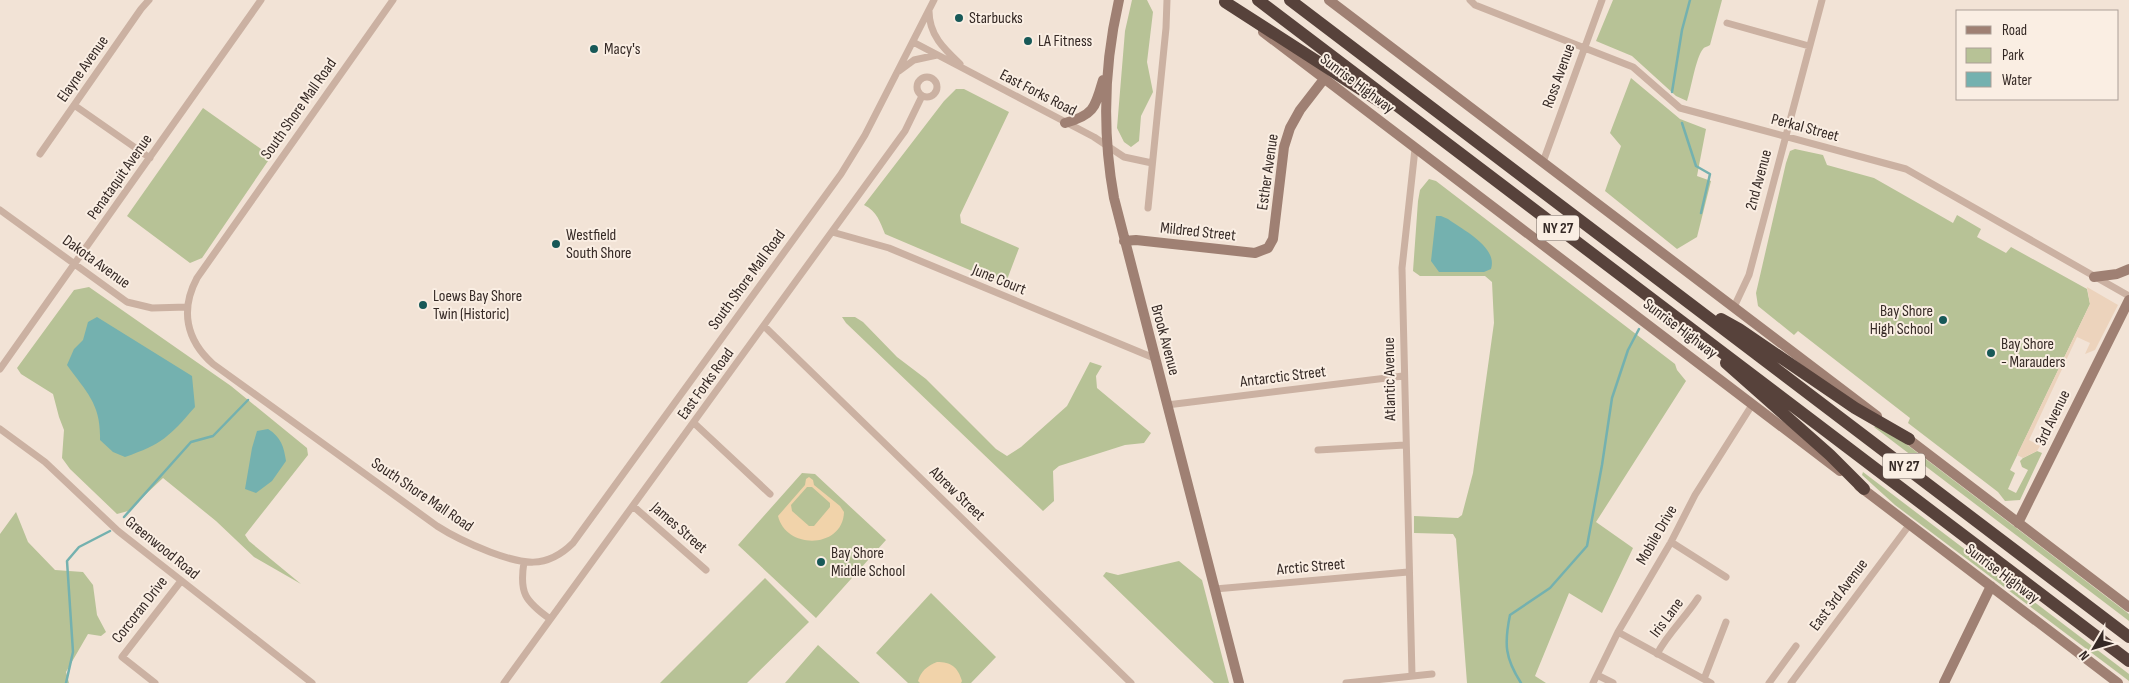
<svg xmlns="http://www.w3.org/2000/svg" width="2129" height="683" font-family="'Sofia Sans Condensed',sans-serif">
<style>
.green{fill:#b7c296}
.sand{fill:#f1d3aa;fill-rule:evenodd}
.plaza{fill:#ecd3bc}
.water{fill:#74b1af}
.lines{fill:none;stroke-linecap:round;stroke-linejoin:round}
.stream{stroke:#74b1af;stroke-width:2.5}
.street{stroke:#cbb1a2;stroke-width:7}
.secondary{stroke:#9f8073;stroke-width:10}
.highway{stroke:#57423b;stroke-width:12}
.poi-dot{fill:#185958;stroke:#faeee3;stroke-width:2}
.labels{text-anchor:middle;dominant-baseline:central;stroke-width:4;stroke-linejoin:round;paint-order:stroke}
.shield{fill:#faeee3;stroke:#70645e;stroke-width:1}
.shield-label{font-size:15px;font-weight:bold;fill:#352925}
.poi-label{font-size:16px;fill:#352925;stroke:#faeee3;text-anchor:start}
.street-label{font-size:16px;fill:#352925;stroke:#faeee3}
</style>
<rect width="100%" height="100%" fill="#f2e3d6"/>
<path class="green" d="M1132,0H1147L1153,12L1147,62L1153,92L1141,116L1139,141L1131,147L1124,142L1117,128L1125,31Z
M1613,0H1722L1710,45C1707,47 1704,47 1703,49C1696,57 1691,89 1687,101L1676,96L1632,56L1596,41Z
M1631,78L1680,119L1706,129L1697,176L1711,181L1697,237L1677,249L1605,191L1621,146L1610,133Z
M956,89H964L1009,112L960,215L961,223L1019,248L1005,285L885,234C880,222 877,211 864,205L944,101Z
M203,108L268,154V161L202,258L190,263L127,216Z
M1795,149L1823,155L1827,165L1874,178L1953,223L1957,215L1981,229L1977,237L2006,253L2011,247L2087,289L2090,304L2010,470L2015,473L2008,489L2016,493L2028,470L2022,467L2020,461L2023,458L2037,451L2042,453L2020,500L2005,501L1998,492L1908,423L1910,418L1798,331L1794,335L1758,306L1756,293L1786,163L1790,151Z
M1429,179L1436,181L1675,364L1677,370L1686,381L1596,522L1633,548L1602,613L1569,593L1535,676L1546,683H1467L1456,539L1453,534L1414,533V516L1458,518L1462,515L1473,473L1494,323L1492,282L1485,276H1420L1413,271L1418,201L1420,190Z
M89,287L231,386L307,448L308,455L245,535L249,541L301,584L254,557L216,521L163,478L128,511L117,514L70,469L62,458L64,430L59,417L53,394L21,374L17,368L74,290Z
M842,317H855L863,322L897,357L926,379L996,449L1007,456L1021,447L1067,406L1090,362L1102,366L1096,376L1097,388L1151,433L1144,443L1125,445L1059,466L1053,471L1054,501L1043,511L846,323Z
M1877,425L1906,444L2129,614V621L1874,427Z
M1863,472L2129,674V681L1895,505L1862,475Z
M802,473L815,474L886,540L816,618L738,545Z
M16,512L28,542L55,570L83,572L93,585L97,615L106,632L101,636L88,634L66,672L69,683H0V534Z
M1179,561L1202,580L1229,683H1214L1103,576L1106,572L1118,575Z
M765,578L809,622L747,683H660Z
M931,593L996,657L971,683H908L876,653Z
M818,645L860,683H785Z"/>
<path class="sand" d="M809,477L813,480L814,485L840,506L844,512C843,549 786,550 778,516L805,485L806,479ZM807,487H812L830,503V507L814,526H809L792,511L791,505Z
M937,662C951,662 958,667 962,681L961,683H920L918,681C921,671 927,666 937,662Z"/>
<path class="plaza" d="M2087,287L2118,305L2095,350L2085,354L2090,343L2077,337L2029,440L2040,446L2037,451L2023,458L2017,455L2090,304Z"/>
<path class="water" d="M1436,216H1441L1448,219C1463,230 1498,247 1491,269L1484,272H1439L1431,261Z
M97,317L192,376L195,407C169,437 162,444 125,457L113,452L100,440C101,404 87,393 67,365L74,349L83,340L88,322Z
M268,429C281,437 284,447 286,461L272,481L256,493L245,489L252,448L257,431Z"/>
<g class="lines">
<path class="stream" d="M1672,92L1682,30L1690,0
M1682,123L1696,166L1710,174L1701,213
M124,517L191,442L213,436L248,400
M66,683L73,652L67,561L79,547L110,531
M1521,683C1505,658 1504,644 1510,615L1550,588L1587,546L1602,465L1612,398L1628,350L1639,329"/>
<path class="street" d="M393,0L197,278C180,310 186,340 213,364L437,526C454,537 472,545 490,552C522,564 546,570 573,543L841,174L865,135L934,0
M1470,0L1475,5L1633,67L1680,108L1906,169L2129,296
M929,11C929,35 944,49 960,64
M1727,23L1809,46
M913,42L1094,137L1124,157L1152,163
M899,71L914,60L937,55
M917 87a10 10 0 1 1 20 0a10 10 0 1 1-20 0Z
M74,105L150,158
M40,154L141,9L149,0
M1543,162L1602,0
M1148,208L1166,28L1167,0
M0,210L127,302L152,308L187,307
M832,232L889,248L1154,358
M1734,307L1749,275L1822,0
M764,326L1131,683
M0,369L261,0
M1167,405L1403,376
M694,423L770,494
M0,429L45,462L118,531L312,683
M1318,450L1405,445
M633,506L706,570
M1671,542L1726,577
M524,562C519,593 525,601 550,619
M1215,589L1408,572
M1618,632L1711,683
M1657,654C1668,633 1685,618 1698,598
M1412,675L1402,268L1415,149
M1597,675L1613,683
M1704,679L1726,622
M155,683L122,657L181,581
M504,683L905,131L922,96
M1346,683L1432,674
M1593,683L1618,632L1671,542L1695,495L1752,405
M1769,683L1796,646
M1791,683L1910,524"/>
<path class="secondary" d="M1119,0C1104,65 1102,132 1114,198L1239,683
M1329,0L1877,416
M1263,32L1840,471
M1065,123C1094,115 1095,108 1103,80
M1124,241L1136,240L1255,253L1268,248L1273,239L1284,147L1290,128L1300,110L1324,79
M2094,277L2117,274L2129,269
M1903,435L2129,607
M1859,486L2118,683
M2018,523L2129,300
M1944,683L1991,586"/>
<path class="highway" d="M1258,0L2129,661
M1290,0L2129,637
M1225,2L1385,105
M1721,319L1739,329L1855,408L1909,439
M1726,363L1830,455L1864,489"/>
</g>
<g class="poi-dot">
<circle cx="959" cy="18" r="5"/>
<circle cx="1028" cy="41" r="5"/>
<circle cx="594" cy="49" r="5"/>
<circle cx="556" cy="244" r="5"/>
<circle cx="423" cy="305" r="5"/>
<circle cx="1943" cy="320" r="5"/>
<circle cx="1991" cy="353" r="5"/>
<circle cx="821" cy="562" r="5"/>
</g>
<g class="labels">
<g class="shield">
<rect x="1537" y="215.5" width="42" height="25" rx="4"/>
<rect x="1883" y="453.5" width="42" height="25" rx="4"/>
</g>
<g class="shield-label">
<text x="1558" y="228">NY 27</text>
<text x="1904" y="466">NY 27</text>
</g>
<g class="poi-label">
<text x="969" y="18">Starbucks</text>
<text x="1038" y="41">LA Fitness</text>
<text x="604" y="49">Macy's</text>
<text x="566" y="235">Westfield<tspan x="566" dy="18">South Shore</tspan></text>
<text x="433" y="296">Loews Bay Shore<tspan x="433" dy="18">Twin (Historic)</tspan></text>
<text x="1933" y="311" text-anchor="end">Bay Shore<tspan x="1933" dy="18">High School</tspan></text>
<text x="2001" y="344">Bay Shore<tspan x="2001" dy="18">- Marauders</tspan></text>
<text x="831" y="553">Bay Shore<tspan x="831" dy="18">Middle School</tspan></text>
</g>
<g class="street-label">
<text transform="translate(83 69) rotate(-55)">Elayne Avenue</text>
<text transform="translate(1559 76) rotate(-70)">Ross Avenue</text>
<text transform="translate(1357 84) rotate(37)">Sunrise Highway</text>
<text transform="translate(1038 93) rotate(27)">East Forks Road</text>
<text transform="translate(299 109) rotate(-55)">South Shore Mall Road</text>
<text transform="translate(1805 128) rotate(15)">Perkal Street</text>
<text transform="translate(1268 172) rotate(-82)">Esther Avenue</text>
<text transform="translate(120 177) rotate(-55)">Penataquit Avenue</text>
<text transform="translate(1759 180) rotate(-75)">2nd Avenue</text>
<text transform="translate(1198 232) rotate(6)">Mildred Street</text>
<text transform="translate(96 262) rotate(36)">Dakota Avenue</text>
<text transform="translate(747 280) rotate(-54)">South Shore Mall Road</text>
<text transform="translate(999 280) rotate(22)">June Court</text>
<text transform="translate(1680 329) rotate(37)">Sunrise Highway</text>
<text transform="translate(1165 340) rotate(75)">Brook Avenue</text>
<text transform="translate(1283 377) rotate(-7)">Antarctic Street</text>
<text transform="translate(1390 379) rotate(-91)">Atlantic Avenue</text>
<text transform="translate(706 384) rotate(-54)">East Forks Road</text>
<text transform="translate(2053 418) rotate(-64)">3rd Avenue</text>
<text transform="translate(957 494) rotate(44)">Abrew Street</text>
<text transform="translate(422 495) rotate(34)">South Shore Mall Road</text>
<text transform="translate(679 528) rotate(41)">James Street</text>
<text transform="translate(1657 535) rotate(-60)">Mobile Drive</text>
<text transform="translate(162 548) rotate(39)">Greenwood Road</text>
<text transform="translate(1311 567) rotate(-5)">Arctic Street</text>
<text transform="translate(2002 574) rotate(37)">Sunrise Highway</text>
<text transform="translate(1839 595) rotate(-53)">East 3rd Avenue</text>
<text transform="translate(140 610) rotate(-52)">Corcoran Drive</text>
<text transform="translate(1667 618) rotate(-53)">Iris Lane</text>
</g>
</g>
<rect x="1956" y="10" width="162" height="90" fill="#faeee3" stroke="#ab9f97"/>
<rect x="1966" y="26" width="25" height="8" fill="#9f8073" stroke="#ab9f97"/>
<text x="2002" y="35" font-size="15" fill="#352925">Road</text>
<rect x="1966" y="48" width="25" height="15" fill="#b7c296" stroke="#ab9f97"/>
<text x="2002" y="60" font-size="15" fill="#352925">Park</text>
<rect x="1966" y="72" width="25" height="15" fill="#74b1af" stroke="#ab9f97"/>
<text x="2002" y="85" font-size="15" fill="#352925">Water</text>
<g transform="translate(2094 648) rotate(232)" stroke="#faeee3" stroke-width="4" paint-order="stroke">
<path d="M0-4L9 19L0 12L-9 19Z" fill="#352925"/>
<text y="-8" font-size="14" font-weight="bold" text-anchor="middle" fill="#352925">N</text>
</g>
</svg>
